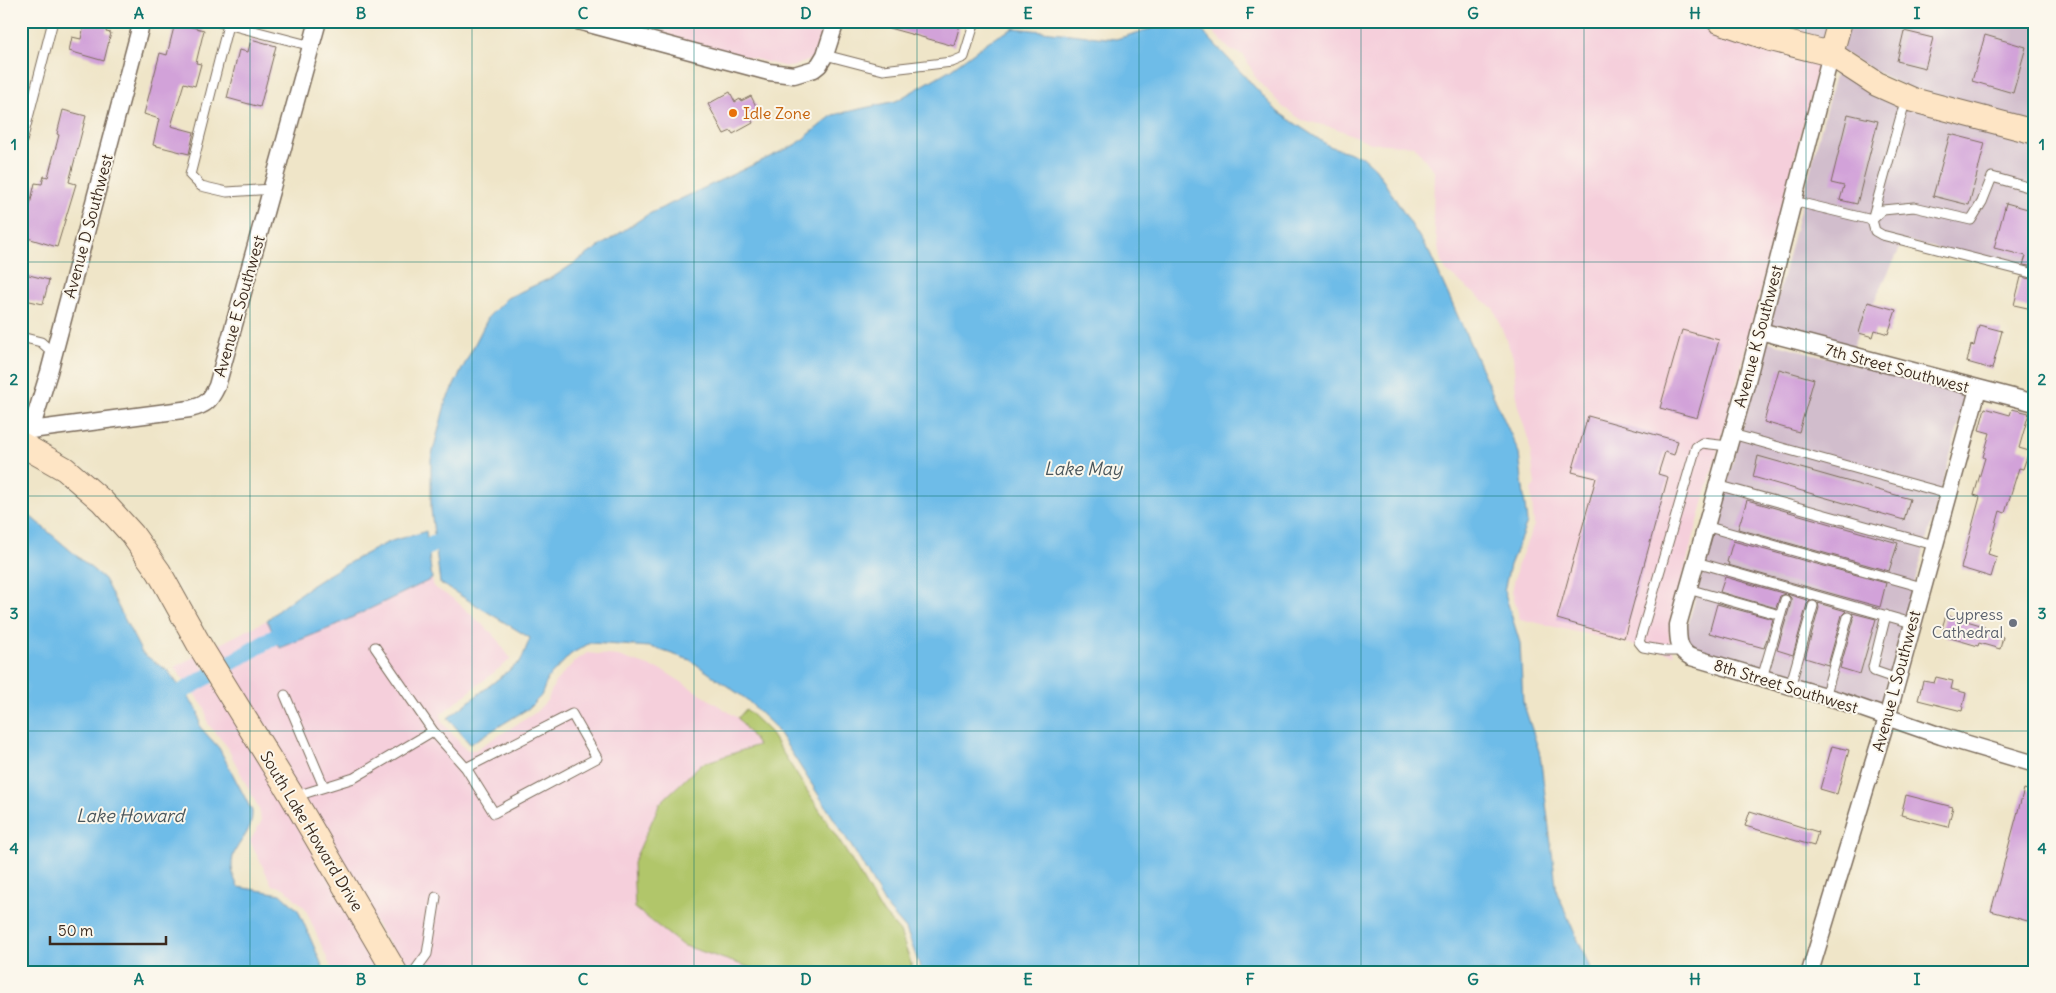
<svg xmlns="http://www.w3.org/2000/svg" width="2056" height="993" font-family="Delius,sans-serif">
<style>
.built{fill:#f5cfdb}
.industrial{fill:#d1bdcc}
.green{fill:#b1c66a;stroke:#767844}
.water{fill:#6ebce8;stroke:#547383}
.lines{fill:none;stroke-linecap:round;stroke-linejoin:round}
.canal{stroke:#6ebce8;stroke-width:16}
.building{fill:#d2a2d9}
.lane-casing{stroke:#7a6b5a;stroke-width:11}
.street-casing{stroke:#7a6b5a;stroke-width:19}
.secondary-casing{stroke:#7a6b5a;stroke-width:26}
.lane{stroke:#fff;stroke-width:9}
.street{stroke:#fff;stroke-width:16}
.secondary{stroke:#fee5c5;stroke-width:24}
.grid{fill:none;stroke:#0f766e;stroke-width:1;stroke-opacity:0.55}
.food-dot{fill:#e8710a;stroke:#fbf7ec;stroke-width:2}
.worship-dot{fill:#6b7280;stroke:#fbf7ec;stroke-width:2}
.labels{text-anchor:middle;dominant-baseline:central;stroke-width:4;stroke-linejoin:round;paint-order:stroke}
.food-label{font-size:16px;fill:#c56008;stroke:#fbf7ec;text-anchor:start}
.street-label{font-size:16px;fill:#3b2a1e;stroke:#fbf7ec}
.worship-label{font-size:16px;fill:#5b616d;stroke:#fbf7ec;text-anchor:end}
.water-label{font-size:18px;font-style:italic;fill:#4a565b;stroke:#fbf7ec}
.neatline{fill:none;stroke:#0f766e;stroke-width:2}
.grid-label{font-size:16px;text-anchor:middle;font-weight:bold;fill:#0f766e}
</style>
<rect width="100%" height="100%" fill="#fbf7ec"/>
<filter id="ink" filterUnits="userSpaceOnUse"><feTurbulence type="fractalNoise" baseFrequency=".02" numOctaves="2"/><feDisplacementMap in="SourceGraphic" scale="10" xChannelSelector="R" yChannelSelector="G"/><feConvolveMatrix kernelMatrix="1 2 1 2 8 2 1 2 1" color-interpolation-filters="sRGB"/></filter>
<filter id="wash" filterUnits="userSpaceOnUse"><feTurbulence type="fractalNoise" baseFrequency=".0096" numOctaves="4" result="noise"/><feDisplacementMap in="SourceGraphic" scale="20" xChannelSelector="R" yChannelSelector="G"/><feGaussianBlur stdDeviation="1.12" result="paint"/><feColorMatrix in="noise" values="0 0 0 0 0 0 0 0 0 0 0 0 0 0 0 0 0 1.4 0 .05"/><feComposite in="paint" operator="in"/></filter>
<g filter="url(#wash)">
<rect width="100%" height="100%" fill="#efe5c8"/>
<path class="built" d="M607,21H826L816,51L812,59L792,67L782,66Z
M1203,21H1695L1769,47L1820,59L1738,378L1670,622L1669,636L1674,654L1520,619L1512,592L1517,567L1534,525L1531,491L1535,485L1529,442L1517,403L1513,357L1494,309L1446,271L1441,262L1433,220L1434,171L1414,146L1371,143L1335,128L1302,120L1283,107L1256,78L1244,55L1230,50Z
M432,579L434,587L455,600L493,634L511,659L441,714L442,722L466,750H475L535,713L548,699L555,682L574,662L587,653L618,656L664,671L738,718L758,745L701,764L717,957L763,972H405L212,648L267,620L280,648L330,628Z
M196,656L385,972H333L305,908L284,888L272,885L250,841L261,822L259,809L226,745L208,724L205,708L174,667Z"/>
<path class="industrial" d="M1774,21H1830L1825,44L1814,41L1808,36Z
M1849,21H2035V123L1915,93L1841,51Z
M1837,67L2035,140V274L1904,240L1852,347L1770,326Z
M1766,341L1967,395L1880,707L1690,647L1687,636V628Z"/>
<path class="green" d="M746,709L769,731L850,858L879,908L900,932L914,972H763L682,945L635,908L633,863L660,803L701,764L758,745L738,718Z"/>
<path class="water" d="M1196,24L1278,112L1329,146L1363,157L1376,169L1430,254L1519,453L1527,523L1510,565L1504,591L1520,643L1523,702L1540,754L1557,893L1592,972H922L906,929L886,906L857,855L775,727L746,699L690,660L651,647L590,643L571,654L548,678L541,696L529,708L470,744L448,718L521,661L530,638L440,583L431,509V459L446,401L489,316L507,298L555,276L647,215L797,144L833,115L896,101L951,69L989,41L1014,28L1116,39L1160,26Z
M21,514L31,517L104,579L142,653L168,671L198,711L200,727L219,748L252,811C254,843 218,846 238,887L281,894L298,910L325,972H21Z
M426,531L432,579L330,628L280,648L267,620C302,588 346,563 389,542C401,537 414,536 426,531Z"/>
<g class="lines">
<path class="canal" d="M409,558L435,543
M183,691L293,626"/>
</g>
<g id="blocks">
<path class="building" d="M85,21H109L106,32L111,33L104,61L69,51L72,37L81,39Z
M878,21H961L954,46L878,25Z
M175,23L204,30L196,63L201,64L195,86L184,83L171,126L194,132L189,154L153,145L159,119L144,114L160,53L167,55Z
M1904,31L1933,38L1925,68L1897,61Z
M1985,35L2026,47L2013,93L1972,81Z
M251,39L276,46L260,107L227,98L239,50L248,52Z
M730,92L735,102L740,99L741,101L751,96L758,110L749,115L753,123L733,134L731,131L724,134L708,104Z
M63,110L86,116L69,182L76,184L57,247L21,236V207L29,209L35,183L42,184L44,176L48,177L59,135L57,134Z
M1848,114L1878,121L1857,204L1840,200L1844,186L1831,183Z
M1950,134L1985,143L1969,205L1933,196Z
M2006,203L2035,211V267L2023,265L2026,256L1994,248Z
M21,273L49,280L43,304L21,299Z
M2021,277L2035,280V299L2032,309L2014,305Z
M1868,302L1896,310L1888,334L1875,330L1873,337L1859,333Z
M1979,325L2002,331L1992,369L1967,362L1971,345L1974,346Z
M1682,330L1719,340L1697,418L1660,408Z
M1779,369L1814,379L1799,432L1764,422Z
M1985,408L2010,415L2012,409L2029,413L2019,448L2029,451L2023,469L2019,468L2005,513L2000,511L1988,554L1997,557L1991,577L1961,568L1980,497L1974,495L1985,458L1983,457L1990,433L1979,430Z
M1588,416L1678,441L1674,455L1665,452L1658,474L1668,477L1624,638L1557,619L1596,478L1572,472Z
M1758,456L1910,499L1904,520L1753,477Z
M1747,500L1898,543L1889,571L1738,529Z
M1733,541L1886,583L1880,607L1728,565L1729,563L1727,562Z
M1725,577L1786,594L1780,596L1776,608L1720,592Z
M1787,594L1810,601L1807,604L1793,655L1777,650L1791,602V598Z
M1818,603L1846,611L1842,615L1828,665L1805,658L1819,608Z
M1717,604L1773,619L1764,648L1709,633Z
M1852,613L1876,619L1860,674L1840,668L1854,619Z
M1946,615L1984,626L1983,631L2003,637L2000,649L1979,643L1978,646L1947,637L1949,630L1942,628Z
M1936,677L1953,681L1951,689L1966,693L1962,711L1918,700L1923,681L1934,683Z
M1832,746L1849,750L1837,794L1820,789Z
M2024,789L2035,792V923L1991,911Z
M1906,795L1953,807L1948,827L1901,815Z
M1750,811L1818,832L1814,846L1745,826Z"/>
</g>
</g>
<g filter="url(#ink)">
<use href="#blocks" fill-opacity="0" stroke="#7a6b5a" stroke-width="1"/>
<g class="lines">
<g class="lane-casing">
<path id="lane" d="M215,21L312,46
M228,25L190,175L201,186L227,192L273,189
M825,55L883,70L952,62L964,57L975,21
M1906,98L1872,220L1875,231L1882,235L2035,274
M21,145L53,21
M1793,201L1872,220L1883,210L1914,207L1971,220L1982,202L1992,177L2035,189
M21,337L41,342L54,354
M1732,434L1948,494
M1717,485L1934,545
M1705,526L1922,587
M1696,562L1912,623
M1688,589L1773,613
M1886,615L1873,667L1874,671L1897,679
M1682,651H1666L1643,647L1639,642L1696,447L1702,443L1728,446
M1762,678L1785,600
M1790,687L1813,606
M285,695L324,787
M1825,697L1848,617
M433,731L466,768L572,714L597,758L494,813L466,768
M293,797L354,778L433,731L375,647
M414,972L427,954L436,897"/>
</g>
<g class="street-casing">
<path id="street" d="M578,21L769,72L794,75L814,69L819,65L825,55L836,21
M1831,54L1747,381L1678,625C1678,638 1678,651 1691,657L1838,700L1941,736L2035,764
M1760,331L2035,403
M31,430L49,372L142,21
M21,439L31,430L190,409C206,405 210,401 217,386L318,21
M1810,972L1887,718L1978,389"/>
</g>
<g class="secondary-casing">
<path id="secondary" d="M1719,21L1771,39L1831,54L1877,84L1913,100L2035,132
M1831,54L1840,21
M21,444L65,469L102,501L132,534L159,572L200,646L291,794L395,972"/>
</g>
<use href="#lane" class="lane"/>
<use href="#street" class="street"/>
<use href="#secondary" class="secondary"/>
</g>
</g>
<path class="grid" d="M250,21V972M472,21V972M694,21V972M917,21V972M1139,21V972M1361,21V972M1584,21V972M1806,21V972M21,262H2035M21,496H2035M21,731H2035"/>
<circle class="food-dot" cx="733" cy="113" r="5"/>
<circle class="worship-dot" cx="2013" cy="623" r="5"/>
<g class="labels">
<g class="food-label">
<text x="743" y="113">Idle Zone</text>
</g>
<g class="street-label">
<text transform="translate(88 226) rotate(-75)">Avenue D Southwest</text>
<text transform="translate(239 306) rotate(-74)">Avenue E Southwest</text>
<text transform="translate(1758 336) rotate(-75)">Avenue K Southwest</text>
<text transform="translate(1897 368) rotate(15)">7th Street Southwest</text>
<text transform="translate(1896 681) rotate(-75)">Avenue L Southwest</text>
<text transform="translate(1786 686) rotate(17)">8th Street Southwest</text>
<text transform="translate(312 831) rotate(59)">South Lake Howard Drive</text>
</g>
<g class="worship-label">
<text x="2003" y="614">Cypress<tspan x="2003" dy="18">Cathedral</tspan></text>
</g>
<g class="water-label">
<text x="1083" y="468">Lake May</text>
<text x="130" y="815">Lake Howard</text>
</g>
</g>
<rect width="2056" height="993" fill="none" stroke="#fbf7ec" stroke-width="55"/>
<path d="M50 936v8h116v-8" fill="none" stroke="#3b2a1e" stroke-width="2.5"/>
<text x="58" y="936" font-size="15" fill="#3b2a1e" stroke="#fbf7ec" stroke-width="4" paint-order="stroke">50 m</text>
<rect x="28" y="28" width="2000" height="938" class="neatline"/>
<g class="grid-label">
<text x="139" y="19">A</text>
<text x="361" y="19">B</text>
<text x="583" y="19">C</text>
<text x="806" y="19">D</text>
<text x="1028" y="19">E</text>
<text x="1250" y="19">F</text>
<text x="1473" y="19">G</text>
<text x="1695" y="19">H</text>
<text x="1917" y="19">I</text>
<text x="14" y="150">1</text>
<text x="2042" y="150">1</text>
<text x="14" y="385">2</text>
<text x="2042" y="385">2</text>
<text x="14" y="619">3</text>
<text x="2042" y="619">3</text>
<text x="14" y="854">4</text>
<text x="2042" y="854">4</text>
<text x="139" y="985">A</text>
<text x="361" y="985">B</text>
<text x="583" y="985">C</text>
<text x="806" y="985">D</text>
<text x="1028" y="985">E</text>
<text x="1250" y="985">F</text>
<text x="1473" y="985">G</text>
<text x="1695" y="985">H</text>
<text x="1917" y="985">I</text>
</g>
</svg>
